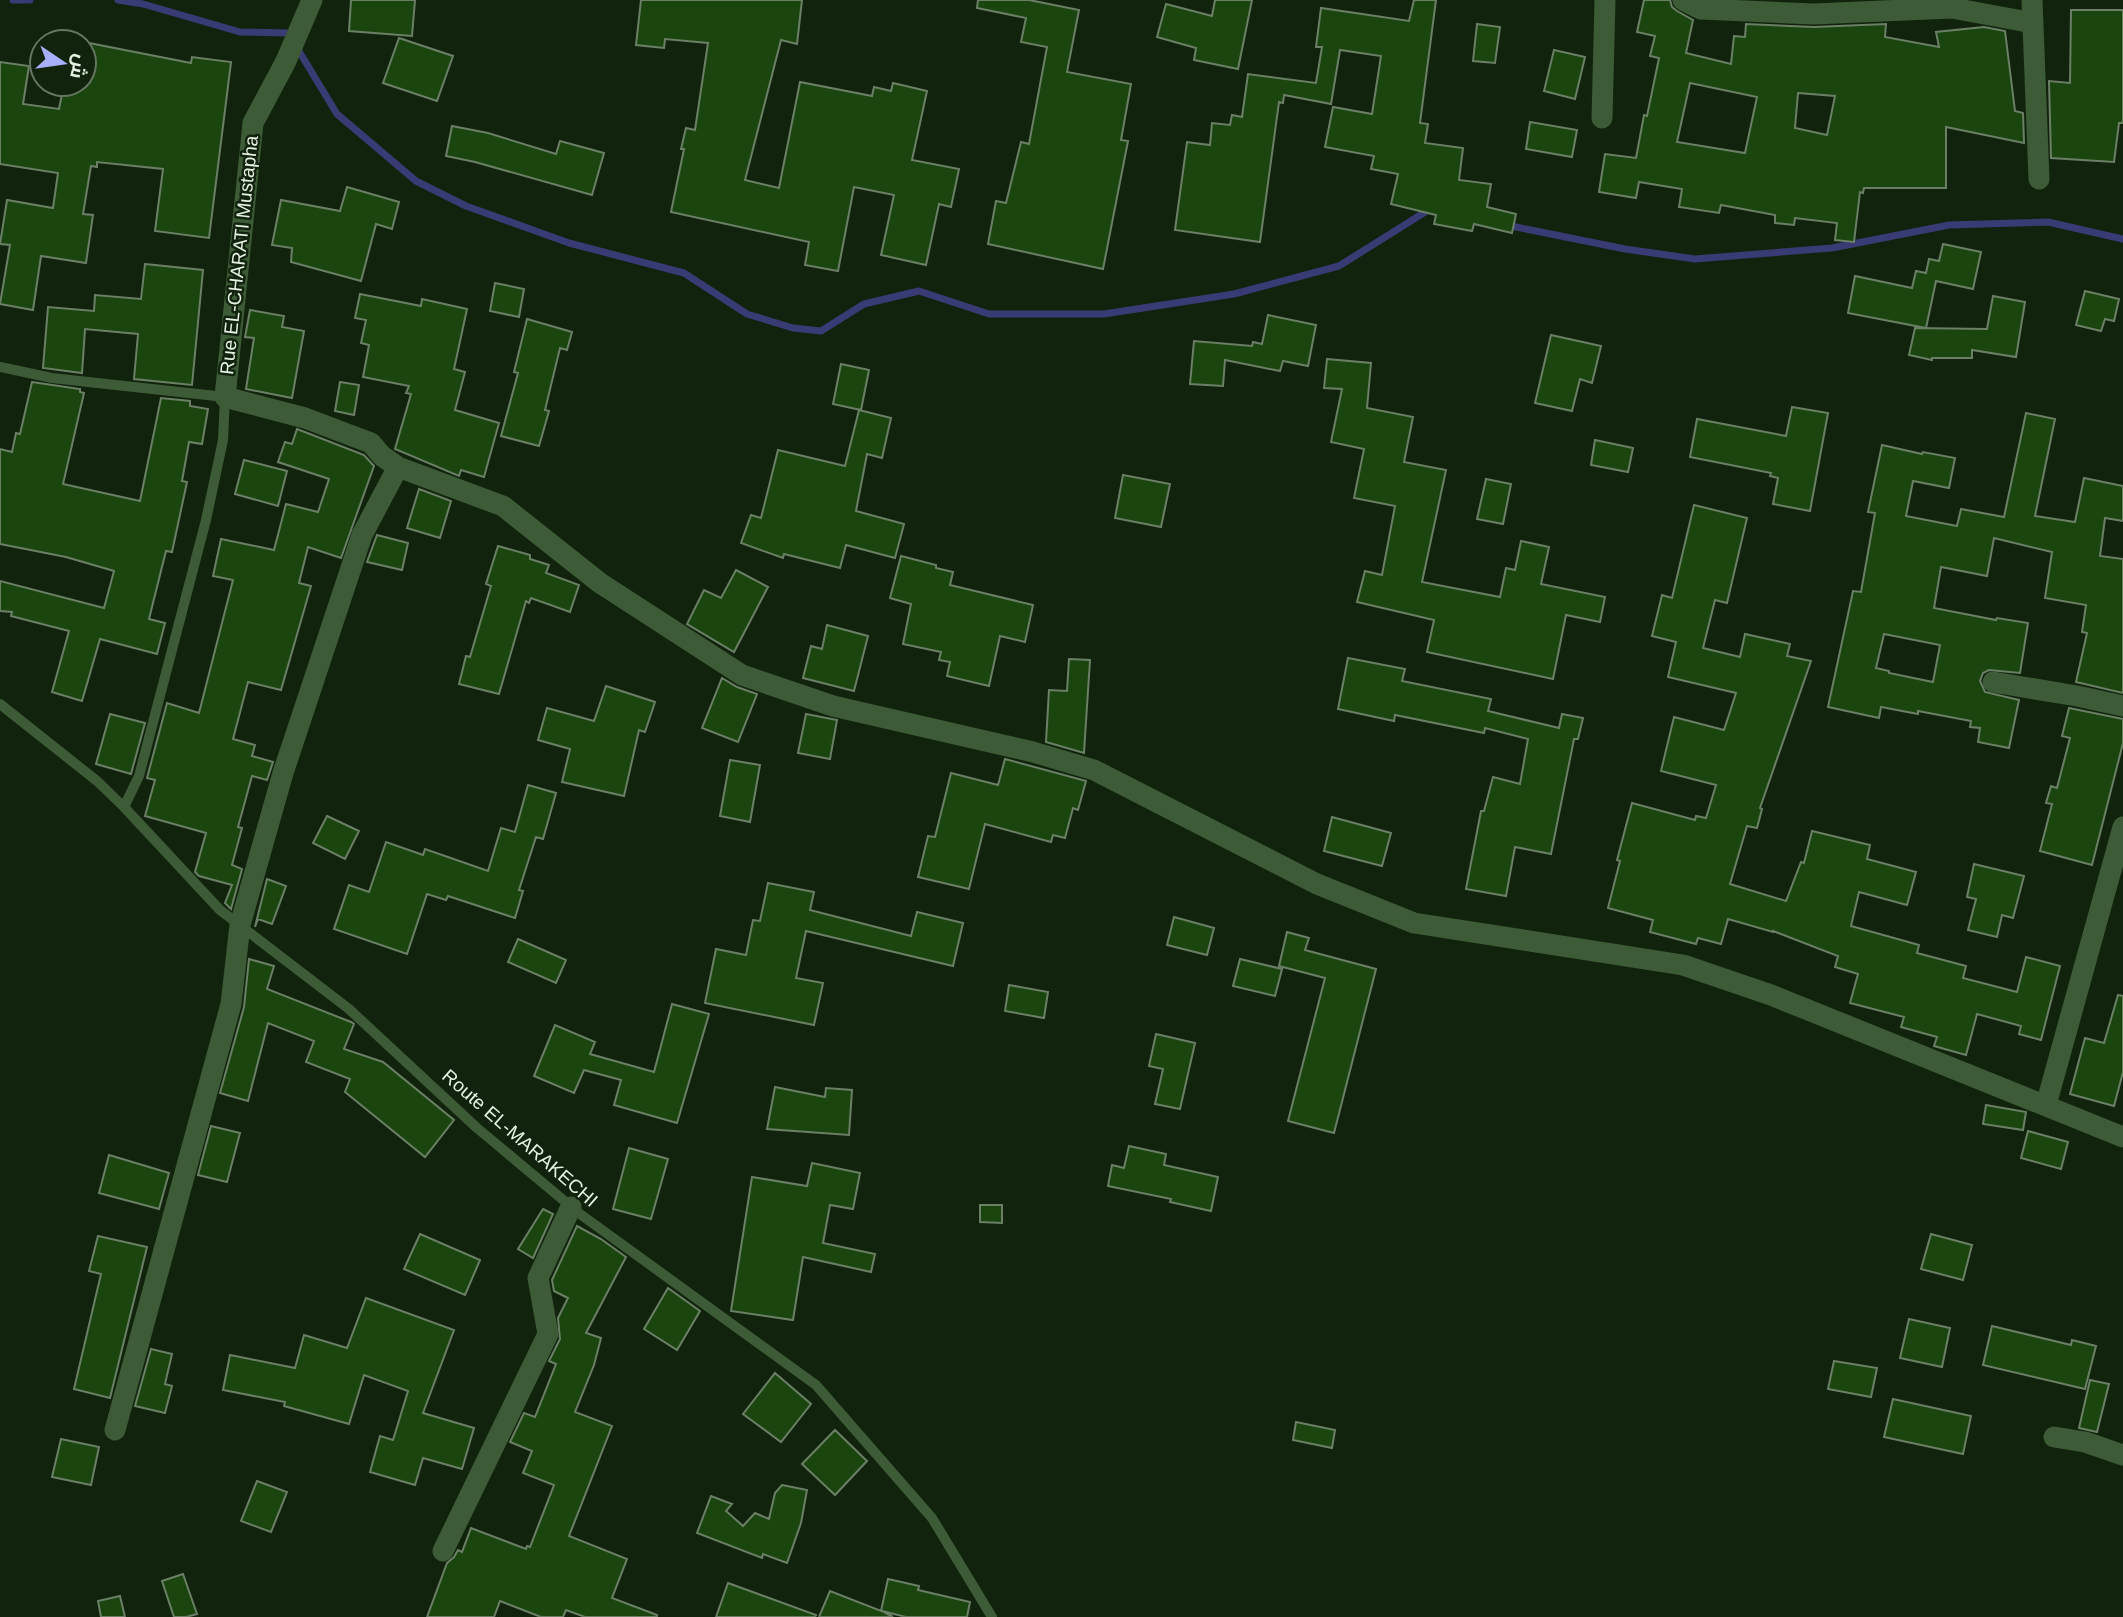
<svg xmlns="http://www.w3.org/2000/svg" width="2123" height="1617" font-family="Helvetica,Cairo,sans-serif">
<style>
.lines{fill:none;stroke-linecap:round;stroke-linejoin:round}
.stream{stroke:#383b74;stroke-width:7}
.building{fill:#1a450e;stroke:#6a7f65;stroke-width:2;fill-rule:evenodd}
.service{stroke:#3d5b36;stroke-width:10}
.minor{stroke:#3d5b36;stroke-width:21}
.labels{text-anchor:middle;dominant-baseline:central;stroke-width:5;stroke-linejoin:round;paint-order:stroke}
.street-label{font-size:19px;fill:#e5f1e2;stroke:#11230d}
</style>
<rect width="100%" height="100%" fill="#11230d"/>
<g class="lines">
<path class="stream" d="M13,0H30
M118,0L143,4L240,32L288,33L337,114L416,181L466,206L569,243L684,273L747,314L793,328L821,331L864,304L919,291L989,314H1104L1234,294L1339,266L1430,209
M1506,225L1625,249L1695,259L1832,248L1949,225L2048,222L2123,239"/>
</g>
<path class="building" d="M351,0H415L412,36L349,31Z
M641,0H802L797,44L781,40L745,180L779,188L800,82L872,96L874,87L891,91L893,83L927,91L912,160L959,169L951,207L939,204L926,265L881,255L894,195L854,187L838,271L805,265L809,242L671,212L684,149H681L686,128L695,130L708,43L665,39L664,48L636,45Z
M978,0H1029L1079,10L1067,72L1131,84L1121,140L1128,141L1103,269L988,244L996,201L1006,203L1021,142L1029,144L1047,47L1021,42L1026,18L977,8Z
M1215,0H1252L1238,69L1194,60L1196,48L1157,37L1166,4L1212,16Z
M1414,0H1436L1420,123L1428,124L1425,143L1463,148L1459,180L1491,184L1487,207L1516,214L1512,233L1474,224L1472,231L1434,224L1436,215L1391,204L1398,174L1371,169L1374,156L1325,147L1333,107L1372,114L1381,56L1340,50L1331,104L1284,95L1283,103L1279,102L1260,242L1175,230L1187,142L1210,145L1212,123L1230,125L1232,115L1242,117L1248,74L1316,83L1322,47H1316L1321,8L1409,21Z
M1644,0H1670L1672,7L1677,11L1693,20L1686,53L1731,64L1734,36L1745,37L1746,24L1814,27L1886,24L1885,37L1939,47L1936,32L1984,27L2005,31L2015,111L2023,113L2024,143L1946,127V188H1864L1863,193L1860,192L1854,242L1835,240L1837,223L1795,218L1794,225L1775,223V215L1721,205L1719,213L1679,207L1682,189L1639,182L1636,198L1599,192L1605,154L1636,158L1644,115L1647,116L1659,58L1650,56L1655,36L1637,32ZM1690,83L1757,97L1745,153L1677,142ZM1798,93L1835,96L1827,135L1795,128Z
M2071,10H2123V123H2119L2114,162L2051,158L2049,81L2070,83Z
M1477,24L1500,27L1495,63L1473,61Z
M399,38L453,56L437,101L383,83Z
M84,42L191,63L192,57L231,62L209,238L155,231L163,169L97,162V167L91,166L83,214L93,215L86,263L41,256L33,310L0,304L10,245L0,244L7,200L53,208L58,173L0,164V62L29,66L23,104L59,109L64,84H84Z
M1554,50L1585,57L1575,99L1544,91Z
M1530,122L1577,130L1572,157L1526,149Z
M452,126L488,133L556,154L560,141L604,153L592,195L475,162L446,156Z
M347,187L399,202L392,229L376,224L361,281L291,262L292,248L272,245L281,200L340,211Z
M1943,244L1981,252L1973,289L1936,281L1926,328L1848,313L1855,276L1912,288L1916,271L1926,273L1929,259L1939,261Z
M145,264L203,270L192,385L134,379L138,334L85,329L82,373L43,368L48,307L94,311L95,295L141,299Z
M495,283L524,289L519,317L490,311Z
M2085,291L2119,299L2114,321L2105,319L2101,331L2076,325Z
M360,294L421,306L422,299L467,309L454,369L465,372L455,410L499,423L484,477L461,470L459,476L395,449L411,394L406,393L409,386L363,377L369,345L361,343L366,320L355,318Z
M1993,296L2025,302L2016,357L1972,350V358H1932V360L1909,355L1915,328L1987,329Z
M250,310L284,316L282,327L304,331L292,398L246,389L254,338L245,337Z
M1268,315L1316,325L1308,366L1283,361L1280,371L1225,360L1223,386L1190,384L1194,341L1252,346L1253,342L1262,344Z
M527,319L572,332L567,350L560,348L545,410L549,411L539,446L501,436L518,373L514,372Z
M1551,335L1601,346L1592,383L1580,379L1572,411L1535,403Z
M1327,359L1371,363L1367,408L1413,417L1404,462L1446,470L1422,582L1500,597L1506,568L1515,570L1521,541L1549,547L1541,584L1605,597L1600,622L1566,615L1553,679L1427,652L1434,620L1357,602L1365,571L1382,575L1395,506L1354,498L1364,449L1331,442L1342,389L1324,388Z
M841,364L869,370L861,410L833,404Z
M32,382L80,389V392L84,393L63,484L140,501L161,398L190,401V406L208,409L202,444L189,442L182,481L187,482L172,552L166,551L149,619L165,623L157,654L100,639L82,701L52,692L69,631L11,616L12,612L0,611V581L104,608L114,571L66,557L0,544V449L12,452L16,433L20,434Z
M340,382L359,385L354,415L335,411Z
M1792,407L1828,413L1810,511L1773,504L1778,478L1770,476L1771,473L1690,457L1697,419L1786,436Z
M859,410L891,418L882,458L867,454L856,511L904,524L895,558L846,545L840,568L784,554L783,558L741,543L751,515L761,518L778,450L845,466Z
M2026,413L2055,419L2035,516L2075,522L2084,478L2123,486V521L2105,518L2100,556L2123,559V693L2076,682L2087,633L2082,632L2086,605L2045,598L2052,552L1994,538L1987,576L1941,567L1934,608L1996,620L1997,618L2028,623L2020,673L1989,670L1983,673L1980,681L1985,692L2019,700L2009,748L1978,742L1980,728L1970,727L1971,721L1918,711V714L1881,707L1879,718L1828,707L1853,591L1861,592L1875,513L1868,512L1882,445L1922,454L1923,452L1955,458L1949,488L1913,481L1906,516L1957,526L1961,509L2004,517ZM1884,634L1940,645L1933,682L1889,673V671L1876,668Z
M297,429L364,455L374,466L341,558L308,547L299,583L311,586L281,690L248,682L233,739L255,745L252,756L273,762L267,780L252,776L238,827L242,828L232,865L242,869L231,909L225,903L232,885L199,876L195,872L206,833L145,816L155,780L147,778L167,703L199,713L233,580L213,576L221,539L274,550L286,504L318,512L329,479L278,462L285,442L292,444Z
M1595,440L1633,448L1628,472L1591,465Z
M244,460L287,471L278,506L235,494Z
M1123,475L1170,484L1161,527L1115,518Z
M1486,479L1511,484L1503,524L1477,519Z
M419,489L451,501L440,538L407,528Z
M1694,505L1747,518L1727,603L1715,600L1703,648L1740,657L1745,634L1790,644L1787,656L1811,661L1760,808L1762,809L1757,828L1747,826L1730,884L1786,901L1801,862L1804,863L1812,831L1870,845L1867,859L1916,872L1907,905L1859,892L1851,926L1919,945L1917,953L1966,966L1963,978L2017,992L2026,957L2060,966L2041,1040L2019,1034L2021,1026L1977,1014L1966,1055L1934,1046L1937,1037L1901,1027L1904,1017L1850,1003L1858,974L1835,967L1838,956L1773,931V932L1728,919L1721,944L1698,938L1696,944L1650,932L1653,920L1608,908L1620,861L1617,860L1632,803L1695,820L1696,816L1706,818L1716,785L1661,771L1674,717L1724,730L1736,693L1668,677L1676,642L1652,636L1662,595L1672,598Z
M377,535L408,543L402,570L367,562Z
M498,546L530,555V559L549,565L546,573L579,585L570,612L531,598L529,603L526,601L499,694L459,684L466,656L470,657L491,586L486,584Z
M901,556L936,565V568L953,572L950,585L1033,605L1025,642L1000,636L989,686L947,676L950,662L939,660L941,652L903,644L911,604L890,598Z
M736,570L768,587L734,652L687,624L704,590L721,598Z
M827,625L868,636L854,691L803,678L811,646L822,649Z
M1348,658L1405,669L1402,681L1491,699L1488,711L1559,728L1562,714L1583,718L1578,739H1574L1551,854L1515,847L1506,896L1466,889L1481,811H1484L1493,777L1520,784L1528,739L1485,728L1484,733L1395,715L1394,721L1338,709Z
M1069,659L1090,660L1084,753L1046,742L1049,690L1067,691Z
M722,678L737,687L757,694L738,742L702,728Z
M606,686L655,702L645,732L639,730L624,796L562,782L570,749L538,740L547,708L594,721Z
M2069,708L2123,719V743L2092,865L2040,851L2052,804L2046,803L2051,786L2057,788L2070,738L2062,736Z
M110,714L145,723L131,774L96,764Z
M806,714L837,720L830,759L798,753Z
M1005,759L1086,781L1078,810L1073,808L1065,838L1053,835L1051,842L985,824L969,889L918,877L928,836L935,837L951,773L998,785Z
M730,760L760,765L750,822L720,816Z
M528,785L556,793L543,839L536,837L519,890L523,891L515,918L448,896L446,900L427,894L407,954L334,929L349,885L369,892L386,842L423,855L425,849L488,871L501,828L515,832Z
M327,816L359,831L345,859L313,843Z
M1332,817L1391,833L1382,866L1324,851Z
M1974,864L2024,876L2013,918L2002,915L1997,937L1968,930L1976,899L1967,897Z
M267,879L286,886L272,924L258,919L255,927Z
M768,883L814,892L810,910L911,936L917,912L963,923L953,966L806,931L796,978L823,983L814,1025L705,1003L716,949L746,955L753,920L760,921Z
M1174,917L1214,928L1207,955L1167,945Z
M1287,932L1309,938L1305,950L1376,969L1334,1133L1288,1121L1325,978L1279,966Z
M518,939L566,960L556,983L508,962Z
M249,959L274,966L267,989L351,1022L354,1024L344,1049L383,1062L454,1120L425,1157L345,1092L350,1079L306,1062L314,1041L268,1023L248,1101L220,1093L244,1007Z
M1240,959L1282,969L1275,996L1233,986Z
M1009,985L1048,992L1044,1018L1005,1011Z
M2118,995L2123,996V1072L2114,1106L2070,1094L2085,1038L2104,1043Z
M672,1004L709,1014L677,1123L614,1105L621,1080L584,1070L574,1093L534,1076L555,1025L595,1042L590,1054L654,1072Z
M1156,1034L1195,1043L1180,1109L1155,1104L1163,1069L1149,1066Z
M775,1087L825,1097L826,1088L852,1090L849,1135L767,1129Z
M1986,1105L2026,1112L2023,1130L1983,1124Z
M211,1126L240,1133L227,1182L198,1175Z
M2028,1131L2068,1142L2061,1169L2021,1158Z
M1129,1146L1166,1154L1164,1165L1218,1177L1211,1211L1170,1202L1171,1199L1108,1186L1112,1165L1124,1168Z
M629,1148L668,1159L651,1219L613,1209Z
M109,1155L169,1173L159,1209L99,1193Z
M812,1163L860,1173L853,1209L830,1205L823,1243L875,1254L871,1272L803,1257L793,1320L731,1311L752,1177L807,1186Z
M980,1205H1002V1223L980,1222Z
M543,1209L553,1214L533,1258L518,1249Z
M577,1226L601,1239L626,1257L586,1333L601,1338L594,1365L575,1412L612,1426L569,1536L627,1559L612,1598L657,1615V1617H585L566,1610L563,1617H541L500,1601L494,1617H427L447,1563L454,1557L458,1550L462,1552L471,1528L526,1549L527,1546L530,1547L554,1485L523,1473L532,1451L510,1442L524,1413L535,1417L556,1364L549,1361L560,1339L558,1318L568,1298L554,1291L552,1280Z
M420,1234L480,1260L465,1295L404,1269Z
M1931,1234L1972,1245L1963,1280L1921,1269Z
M98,1236L147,1247L110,1398L74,1389L101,1274L89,1271Z
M668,1288L700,1311L677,1350L644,1329Z
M366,1298L454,1330L423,1413L474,1428L462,1469L423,1458L415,1485L370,1472L380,1436L393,1440L408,1391L364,1375L349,1424L284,1406L285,1402L223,1390L230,1355L295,1368L304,1335L347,1348Z
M1909,1319L1950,1328L1942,1367L1900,1358Z
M1992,1326L2071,1345L2072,1340L2096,1346L2085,1389L1983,1365Z
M151,1349L172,1354L165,1384L172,1386L165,1413L135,1406Z
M1834,1361L1877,1368L1871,1397L1828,1389Z
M775,1373L811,1404L781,1442L743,1414Z
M2090,1380L2109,1384L2097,1432L2079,1428Z
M1893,1399L1971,1416L1963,1454L1884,1437Z
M1296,1422L1335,1430L1332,1448L1293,1440Z
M835,1430L867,1461L835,1495L802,1464Z
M61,1439L99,1447L91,1485L52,1477Z
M257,1481L287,1492L271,1532L241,1521Z
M782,1485L807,1490L801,1523L787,1563L763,1554L762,1558L697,1533L711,1496L732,1504L726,1511L743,1526L755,1513L769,1519L775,1493Z
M183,1574L197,1614L186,1617H174L162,1581Z
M888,1579L919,1586L918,1590L970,1602L967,1617H906L882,1611L893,1617H819L830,1591L881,1611Z
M728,1583L816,1615L815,1617H716Z
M120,1596L125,1617H101L98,1601Z"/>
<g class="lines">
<path class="service" d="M0,367L52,378L225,397L223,440L206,520L139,776L124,807
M0,704L97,781L124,807L220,910L349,1009L477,1128L580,1214L816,1385L932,1518L992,1617"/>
<path class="minor" d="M312,0L286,61L253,123L225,397L305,418L371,443L382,456L398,467L503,506L600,583L742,675L833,706L1033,752L1094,770L1317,884L1414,923L1683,965L1771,995L2123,1137
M1683,0L1701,9L1813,14L1952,8L2033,23
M2032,0L2039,179
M1602,118L1605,0
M1993,682L2077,696L2123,706
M2046,1105L2123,827
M115,1430L231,1004L240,925L283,773L362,535L398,467
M2054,1437L2085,1442L2123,1455
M443,1551L548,1334L538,1278L571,1207"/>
</g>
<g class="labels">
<g class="street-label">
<text transform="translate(239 255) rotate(-84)">Rue EL-CHARATI Mustapha</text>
<text transform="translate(520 1138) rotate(41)">Route EL-MARAKECHI</text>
</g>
</g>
<g transform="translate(63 63) rotate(103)"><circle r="33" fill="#11230d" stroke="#667562" stroke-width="2"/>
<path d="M0-5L12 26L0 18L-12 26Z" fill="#a8b0fc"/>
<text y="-10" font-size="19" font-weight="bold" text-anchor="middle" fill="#e5f1e2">ش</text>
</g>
</svg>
